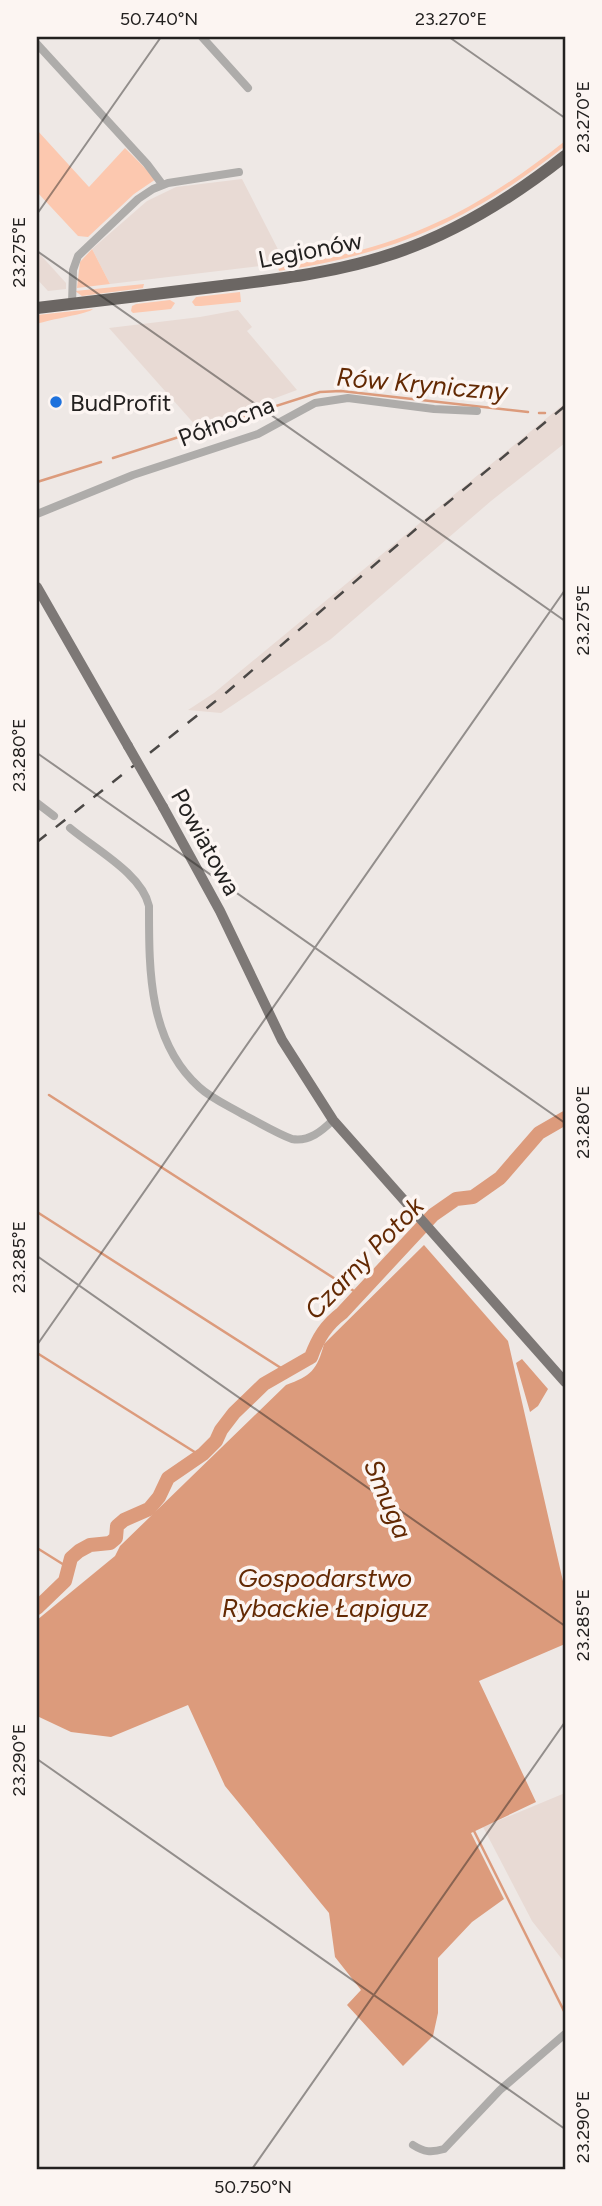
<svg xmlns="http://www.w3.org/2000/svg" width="602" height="2206" font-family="Figtree,sans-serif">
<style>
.built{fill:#e8dad4}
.green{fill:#fcc8af}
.water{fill:#dc9b7c}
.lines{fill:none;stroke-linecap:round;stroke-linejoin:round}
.stream{stroke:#dc9b7c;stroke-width:2.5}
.river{stroke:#dc9b7c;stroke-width:14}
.minor{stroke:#aeacaa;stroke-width:8}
.major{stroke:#7d7876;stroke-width:10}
.highway{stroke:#6b6663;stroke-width:12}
.rail{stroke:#4b4846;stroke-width:2.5;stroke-dasharray:12 12;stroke-linecap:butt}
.major-bridge{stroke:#7d7876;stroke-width:10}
.ticks{fill:none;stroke:#232120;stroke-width:2;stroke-opacity:0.45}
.poi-dot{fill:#1f72dd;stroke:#fcf5f2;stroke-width:2.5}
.labels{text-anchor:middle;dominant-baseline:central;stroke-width:7;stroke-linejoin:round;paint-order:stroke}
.street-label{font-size:24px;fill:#232120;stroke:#fcf5f2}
.poi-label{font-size:24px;fill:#232120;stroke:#fcf5f2;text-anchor:start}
.water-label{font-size:26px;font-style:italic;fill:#632903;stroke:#fcf5f2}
.neatline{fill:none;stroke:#232120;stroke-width:2.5}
.ticks-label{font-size:18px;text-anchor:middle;fill:#232120}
</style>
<rect width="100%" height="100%" fill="#eee8e5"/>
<path class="built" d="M242,179L285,263L110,284L92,249L147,201L176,187Z
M37,251L66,283V289L48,291L37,279Z
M238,310L252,327L247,331L297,390L197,427L109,328L200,317Z
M565,403V443L491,501L331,639L221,713L188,710L214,693Z
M565,1793V1963L532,1921L483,1827Z"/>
<path class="green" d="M37,130L89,187L125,148L156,179L134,194L88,237L78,236L37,192Z
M565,141V146C471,220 398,253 279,271L278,267C398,249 470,216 565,141Z
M92,249L110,284L77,288L80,262Z
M144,284L143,288L82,296L75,291Z
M240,292L241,302L201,306H195L192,302L196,297Z
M170,300L175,303L171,309L133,313L131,311L132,306L136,304Z
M93,309C88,314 50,319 37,324V315Z"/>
<path class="water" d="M424,1245L508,1341L565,1590V1644L479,1681L536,1802L471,1833L504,1899L472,1922L438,1958V2013L433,2036L403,2066L347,2005L361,1990L335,1957L329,1913L225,1786L188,1705L111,1737L71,1732L37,1716V1620L115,1556L120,1546L286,1385C311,1376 317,1370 324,1344Z
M522,1359L548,1389L538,1406L530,1412L516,1363Z"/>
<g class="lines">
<path class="stream" d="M539,413H545
M113,458L320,392L341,391L528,412
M37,482L101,462
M49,1095L357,1293
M37,1212L281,1368
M37,1353L201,1456
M312,1363L313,1356
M37,1548L69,1568
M473,1829L565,2013"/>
<path class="river" d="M37,1608L65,1581L71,1558L79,1551L90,1545L110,1543L116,1538L117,1526L124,1520L149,1509L159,1497L168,1478L203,1454L216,1441L221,1430L234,1413L264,1384L311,1357C318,1338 326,1325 342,1313L433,1215L456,1199L473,1197L500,1178L539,1133L565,1118"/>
<path class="minor" d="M202,37L248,88
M37,44L147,164L162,184
M72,304L73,270L78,256L138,199L153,189L168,183L239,172
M37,514L133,475L258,434L315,403L348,398L434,409L477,411
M37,803L54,816
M70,828C95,849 142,874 149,906C149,969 148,1041 199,1087C212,1099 229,1106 244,1115C260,1123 276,1133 292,1139C309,1142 322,1131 333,1120
M413,2145C424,2152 431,2153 444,2149L500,2090L565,2034"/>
<path class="major" d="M37,587L128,746
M163,807L220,911L282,1040L333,1120L565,1382"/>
<path class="highway" d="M37,308C99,301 160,293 222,286C280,279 339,272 395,253C458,232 513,197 565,156"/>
<path class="rail" d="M37,842L227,692L423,523L565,406"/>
<path class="major-bridge" d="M128,746L163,807"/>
</g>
<path class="ticks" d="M449,37L565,118M37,214L161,37M37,251L565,621M37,753L565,1123M37,1256L565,1626M37,1345L565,590M37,1759L565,2129M252,2169L565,1722"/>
<circle class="poi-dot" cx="56" cy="402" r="7"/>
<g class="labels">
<g class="street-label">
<text transform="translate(310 250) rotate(-11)">Legionów</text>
<text transform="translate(226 421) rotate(-21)">Północna</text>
<text transform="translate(206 842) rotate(61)">Powiatowa</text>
</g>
<g class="poi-label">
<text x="70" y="402">BudProfit</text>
</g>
<g class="water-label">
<text transform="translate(422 384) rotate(5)">Rów Kryniczny</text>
<text transform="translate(364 1258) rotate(-46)">Czarny Potok</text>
<text transform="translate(388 1499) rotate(67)">Smuga</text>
<text x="325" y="1578">Gospodarstwo<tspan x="325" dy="30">Rybackie Łapiguz</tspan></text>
</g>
</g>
<rect width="602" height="2206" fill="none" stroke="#fcf5f2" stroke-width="77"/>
<rect x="38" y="38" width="526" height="2130" class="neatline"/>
<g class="ticks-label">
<text x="159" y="25">50.740°N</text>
<text x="451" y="25">23.270°E</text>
<text transform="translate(583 117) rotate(-90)" y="6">23.270°E</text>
<text transform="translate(19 252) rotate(-90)" y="6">23.275°E</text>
<text transform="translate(583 620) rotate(-90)" y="6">23.275°E</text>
<text transform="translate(19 755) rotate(-90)" y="6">23.280°E</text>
<text transform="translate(583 1122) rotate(-90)" y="6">23.280°E</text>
<text transform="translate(19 1257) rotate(-90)" y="6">23.285°E</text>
<text transform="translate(583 1625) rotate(-90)" y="6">23.285°E</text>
<text transform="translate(19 1760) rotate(-90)" y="6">23.290°E</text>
<text transform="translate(583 2127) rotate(-90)" y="6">23.290°E</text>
<text x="253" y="2193">50.750°N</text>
</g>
</svg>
